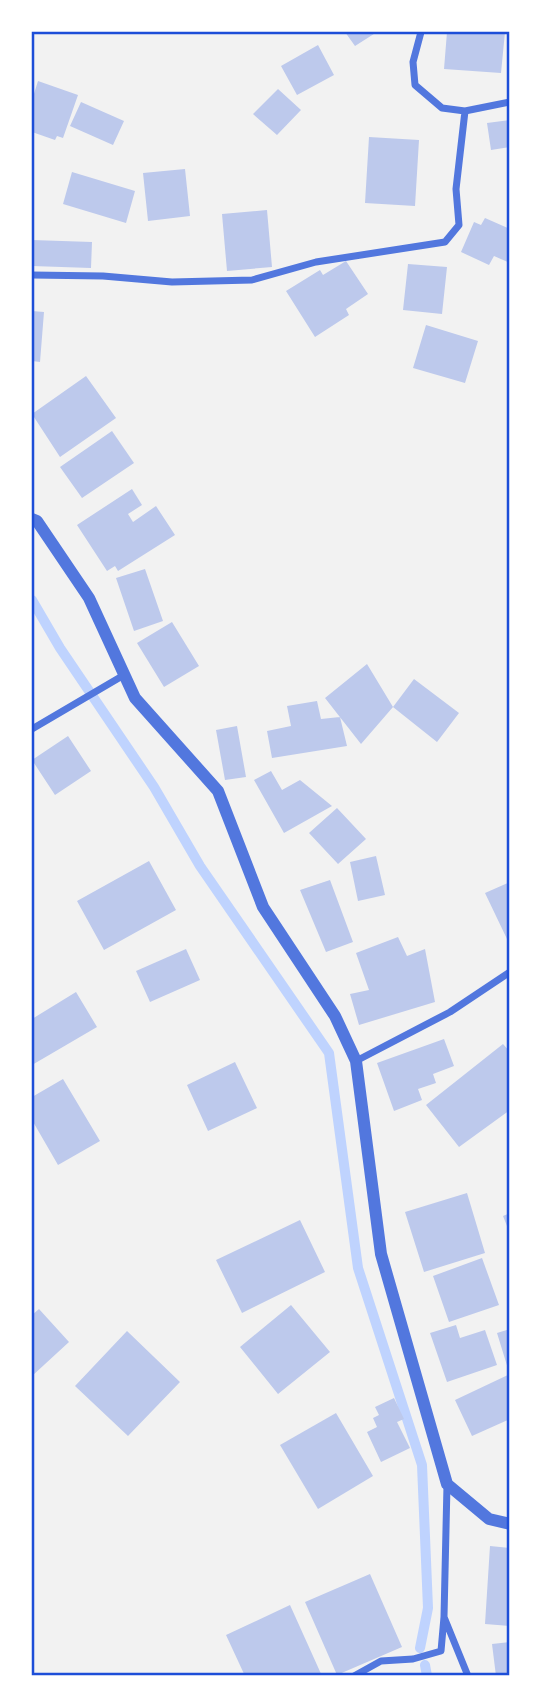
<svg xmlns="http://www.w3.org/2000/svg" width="541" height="1707" font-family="Roboto,sans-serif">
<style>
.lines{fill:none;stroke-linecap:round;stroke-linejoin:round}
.stream{stroke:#bfd3fe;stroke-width:10}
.building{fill:#bdc9ec}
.minor{stroke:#5277de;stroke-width:7}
.tertiary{stroke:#5277de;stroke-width:12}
.neatline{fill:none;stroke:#1d4ed8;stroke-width:2.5}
</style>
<rect width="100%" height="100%" fill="#f2f2f2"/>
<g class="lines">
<path class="stream" d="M32,600L60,648L154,787L200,866L329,1053L358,1268L422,1465L428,1608L420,1648
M425,1665L427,1676"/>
</g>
<path class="building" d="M345,32H377L355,46Z
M447,32H505L501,73L444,69Z
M318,45L334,75L297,95L281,66Z
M38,81L78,95L63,138L57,136L55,140L32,132V100Z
M278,89L301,110L277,135L253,114Z
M81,102L124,121L113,145L70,126Z
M510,120V147L491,150L487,123Z
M369,137L419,140L415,206L365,203Z
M185,169L190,216L148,221L143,173Z
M72,172L135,191L126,223L63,204Z
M267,210L272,267L227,271L222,214Z
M485,218L510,229V263L494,256L489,265L461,252L474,222L481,225Z
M32,240L92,242L91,268L32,266Z
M346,261L368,294L346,309L349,315L315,337L286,291L320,270L323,275Z
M408,264L447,267L442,314L403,310Z
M32,311L44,312L40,362L32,361Z
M426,325L478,341L465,383L413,368Z
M86,376L116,418L60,457L32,414Z
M112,431L134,463L82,498L60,467Z
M132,489L142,505L128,514L133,522L156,506L175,535L118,571L115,566L107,571L77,525Z
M145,569L163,621L134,631L116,578Z
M172,622L199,666L164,687L137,643Z
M367,664L393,707L361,744L325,698Z
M414,679L459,713L437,742L393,707Z
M317,701L321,719L340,717L347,746L272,758L267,731L291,726L287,706Z
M237,726L246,777L225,780L216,730Z
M68,736L91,771L55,795L32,760Z
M271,771L282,790L300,780L332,806L284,833L254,780Z
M337,808L366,839L338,864L309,833Z
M376,856L385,895L358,901L350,862Z
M149,861L176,910L104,950L77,901Z
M330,880L353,942L326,952L300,890Z
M510,882V938L507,939L485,893Z
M398,937L407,956L425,949L435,1002L359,1025L350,994L369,990L356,953Z
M186,949L200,980L150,1002L136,971Z
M76,992L97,1027L32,1065V1019Z
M444,1039L454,1066L433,1074L436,1083L418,1089L422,1100L394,1111L377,1063Z
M503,1044L510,1052V1110L459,1147L426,1105Z
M235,1062L257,1108L208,1131L187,1085Z
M63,1079L100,1141L58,1165L32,1120V1097Z
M467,1193L485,1253L424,1272L405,1212Z
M510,1213V1231H509L503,1216Z
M300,1220L325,1272L242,1313L216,1260Z
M482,1258L499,1305L449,1322L433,1276Z
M291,1305L330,1352L278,1394L240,1347Z
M39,1309L69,1342L32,1376V1315Z
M456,1325L460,1338L485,1330L497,1365L447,1382L430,1333Z
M510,1329V1371L509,1372L497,1333Z
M127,1331L180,1382L128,1436L75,1386Z
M510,1374V1419L472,1436L455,1400Z
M394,1398L404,1419L397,1422L410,1448L381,1462L367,1432L377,1427L373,1418L379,1415L375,1407Z
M336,1413L373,1476L318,1509L280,1445Z
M490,1546L510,1548V1626L485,1624Z
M370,1574L402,1647L337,1675L305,1602Z
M290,1605L322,1676H245L226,1635Z
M510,1642V1676H496L492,1644Z"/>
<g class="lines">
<path class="minor" d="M465,111L510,102
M32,275L103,276L172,282L252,280L316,262L445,242L459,225L456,189L465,111L442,108L415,85L413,62L421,32
M32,729L124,675
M356,1061L450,1012L510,972
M447,1485L444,1617L468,1676
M354,1676L381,1661L413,1659L441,1651L444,1617"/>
<path class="tertiary" d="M32,519L37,521L89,598L135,698L218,791L263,907L335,1016L356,1061L381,1254L447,1484L489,1519L510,1524"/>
</g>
<rect width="541" height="1707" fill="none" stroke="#ffffff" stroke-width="66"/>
<rect x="33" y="33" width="475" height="1641" class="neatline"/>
</svg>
